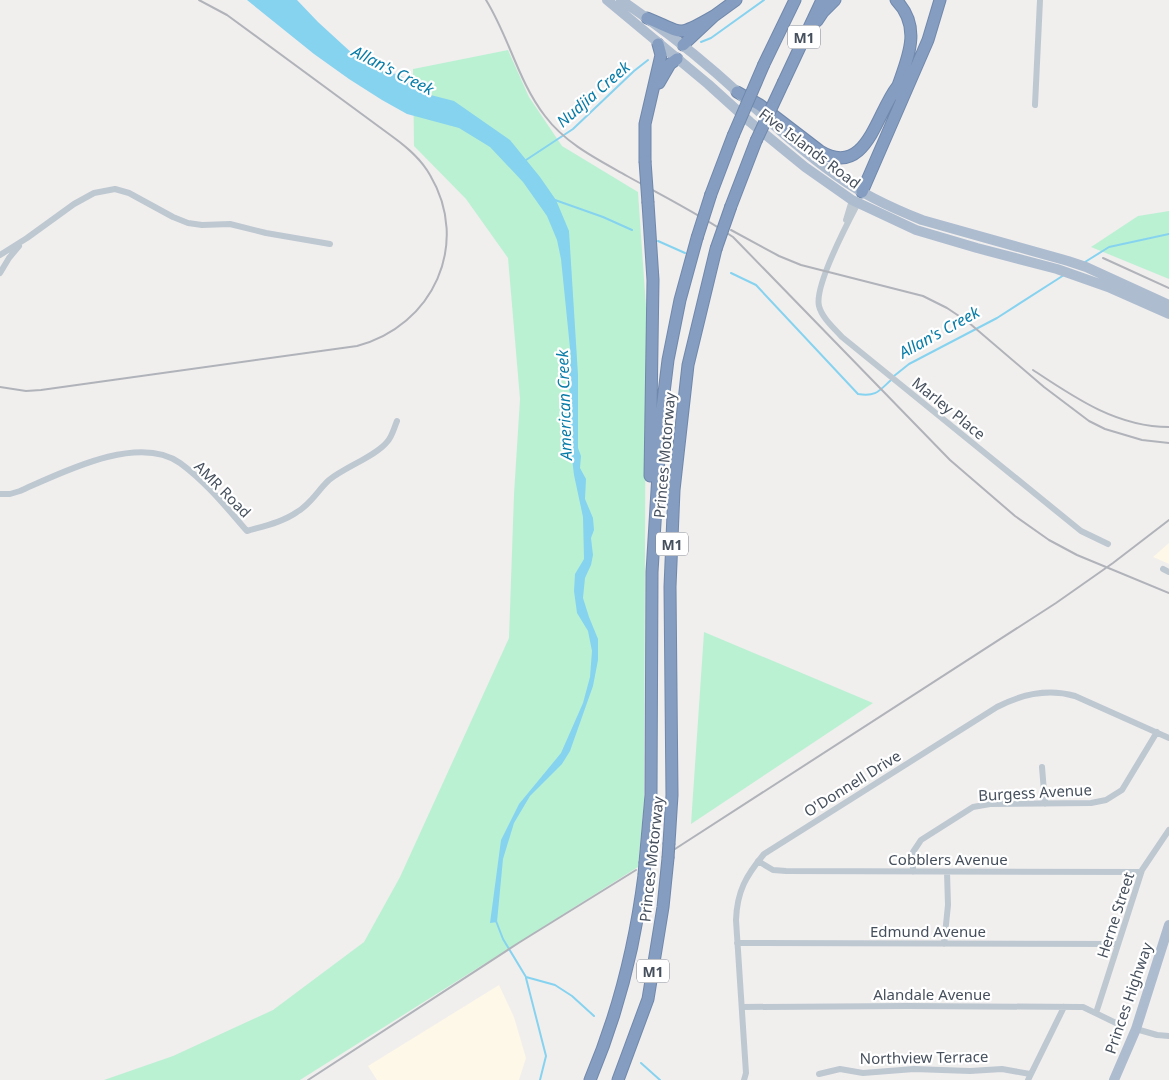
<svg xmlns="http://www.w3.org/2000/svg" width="1169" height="1080" font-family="'Noto Sans',sans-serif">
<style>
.commercial{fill:#fdf8e7}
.green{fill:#bbf1d3}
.water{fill:#86d3f0}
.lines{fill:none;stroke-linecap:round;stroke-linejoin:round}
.stream{stroke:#86d3f0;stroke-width:2}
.highway-casing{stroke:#6f88ab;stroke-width:13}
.street{stroke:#bec8d1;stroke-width:6}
.primary{stroke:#adbccf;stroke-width:10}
.highway{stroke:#849dc0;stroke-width:11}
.rail{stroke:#b0b3b9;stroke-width:2}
.highway-bridge-casing{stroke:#6f88ab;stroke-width:13;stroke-linecap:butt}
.highway-bridge{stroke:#849dc0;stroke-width:11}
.labels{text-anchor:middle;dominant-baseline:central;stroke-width:4.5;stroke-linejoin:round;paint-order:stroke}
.shield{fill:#fff;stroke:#7e848e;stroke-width:1}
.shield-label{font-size:14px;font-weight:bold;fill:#46505d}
.street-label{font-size:15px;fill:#46505d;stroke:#fff}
.water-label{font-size:16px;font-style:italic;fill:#077ca8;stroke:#fff}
</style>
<rect width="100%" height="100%" fill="#f1eeee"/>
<path class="commercial" d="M1169,543V564L1153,557Z
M499,985L514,1017L526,1058L519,1080H377L368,1066Z"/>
<path class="green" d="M508,50L529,97L562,146L638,192L646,307L644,801L638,867L300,1080H104L173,1056L273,1010L364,942L400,877L509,638L514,494L520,399L508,258L466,199L414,146L413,69Z
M1169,211V279L1091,247L1138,216Z
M704,632L873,703L691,824Z"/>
<path class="water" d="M247,0H297L318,22L354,55L386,73L399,74L423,93L454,101L510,140L540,177L556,200L569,231L578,375V448L581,456L580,468L586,479L585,499L593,518L594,530L591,538L593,555L591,565L585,578L583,598L589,617L598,639V660L593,686L570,751L562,764L530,796L514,823L503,859L497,922L490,923L501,840L519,804L561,753L583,703L590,677L592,651L588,631L577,613L574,591L575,574L584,559L583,517L574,475L569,434L571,398L568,384L571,358L561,259L557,240L547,216L523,182L490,147L459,128L407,114L382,100L349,79L314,54Z"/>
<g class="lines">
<path class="stream" d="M701,42L711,38L764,0
M526,160L573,129L634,71L648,60
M555,200L603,217L632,230
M658,241L685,253
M1085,262L1109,247L1169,234
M731,273L756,285L858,394C876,397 879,391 891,380
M894,376L909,364L997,318L1064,275
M496,921L503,939L526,977L555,985L572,996L594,1016
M526,978L546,1056L540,1080
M641,1063L660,1080"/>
<g class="highway-casing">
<path id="highway" d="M647,18C684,33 676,38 714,16
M817,21L823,12L835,0
M683,45L714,16L736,0
M764,64L795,0
M784,81L822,0
M659,83L670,64L677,59
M737,92L760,105L820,151C866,179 876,114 897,87
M895,94C906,61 924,29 896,0
M645,161V124L661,55L658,44
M862,192L928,40L940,0
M711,194L733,136
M648,203L653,280L650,476
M731,206L756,141
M669,843L672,795L670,587L674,490L688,365L716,249
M645,862L651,795L652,572L662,409L668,360L680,300L697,238
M590,1080C618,1014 635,946 644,875
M618,1080L648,999L663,907L668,858"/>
</g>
<path class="street" d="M1035,105L1040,0
M858,203C848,222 814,286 819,306C822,318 834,328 842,337L1081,531L1108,544
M846,220L852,200
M0,255L27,238L74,204L94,193L115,189L129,193L173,217L188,223L202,225L230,224L266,233L330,244
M0,273L9,258L19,246
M0,494H10L20,491C61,473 138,433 180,463C206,482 226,507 247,531C264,526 283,522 297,512C311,504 318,490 329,480C345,467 376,456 387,442C392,437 394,428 397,421
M1163,569L1169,572
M1042,767L1045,804
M758,861L773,870L786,871L1141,872
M913,872V852L921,840L973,807L990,804L1091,803L1106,800L1122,790L1157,732
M737,943L1118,944
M944,944L948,905L947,872
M742,1007L907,1006L1083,1007L1118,1024
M1096,1013L1142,870L1169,830
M1136,1029L1157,1035L1169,1036
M819,1074L840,1069L863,1073L914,1069L970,1071L1002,1069L1030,1074
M744,1080L746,1073L736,920C737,891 746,876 764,854L997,707C1022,694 1047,688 1075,696L1169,738
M1028,1080L1064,1007"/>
<path class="primary" d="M607,0L708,84L750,122L805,167L852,200L916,230L977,248L1057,269L1108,287L1169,314
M621,0C653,22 685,46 715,72C755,107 793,145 837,176C863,195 892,208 922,220L1068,261L1086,267L1169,305
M1114,1080L1136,1029L1169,925"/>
<use href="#highway" class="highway"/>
<path class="rail" d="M486,0C509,37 518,81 545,116C566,144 597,159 627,176C663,196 699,214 733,237L950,460L1015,516L1049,540L1077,555L1169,593
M731,230L779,256L801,265L923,296L947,308L968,322L1044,387L1089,421L1105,429L1142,440L1169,443
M1103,258L1169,288
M1033,370C1075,398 1117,427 1169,427
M0,387L26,391L41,390L357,346C433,326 471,244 430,175C421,159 408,148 393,137L227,15L199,0
M675,849L1056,603L1113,563L1169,520
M308,1080L520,942L636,870"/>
<g class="highway-bridge-casing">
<path id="highway-bridge" d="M733,136L764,64
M756,141L784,81
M645,161L648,203
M697,238L711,194
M716,249L731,206
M668,858L669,843
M644,875L645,862"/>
</g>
<use href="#highway-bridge" class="highway-bridge"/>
</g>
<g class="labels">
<g class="shield">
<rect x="788" y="25.5" width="32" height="23" rx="4"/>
<rect x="656" y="532.5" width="32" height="23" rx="4"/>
<rect x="637" y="959.5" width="32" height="23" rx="4"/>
</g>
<g class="shield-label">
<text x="804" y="37">M1</text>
<text x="672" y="544">M1</text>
<text x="653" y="971">M1</text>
</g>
<g class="street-label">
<text transform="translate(810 148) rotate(37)">Five Islands Road</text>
<text transform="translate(949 408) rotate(39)">Marley Place</text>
<text transform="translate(664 455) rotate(-85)">Princes Motorway</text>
<text transform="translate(223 489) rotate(45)">AMR Road</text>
<text transform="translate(852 783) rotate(-32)">O'Donnell Drive</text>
<text transform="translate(1035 792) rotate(-3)">Burgess Avenue</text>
<text transform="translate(651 859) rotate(-84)">Princes Motorway</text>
<text x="948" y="859">Cobblers Avenue</text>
<text transform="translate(1115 915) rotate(-72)">Herne Street</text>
<text x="928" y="931">Edmund Avenue</text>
<text x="932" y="994">Alandale Avenue</text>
<text transform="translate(1128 998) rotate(-71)">Princes Highway</text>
<text transform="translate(924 1057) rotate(-1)">Northview Terrace</text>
</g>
<g class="water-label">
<text transform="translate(393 70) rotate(27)">Allan's Creek</text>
<text transform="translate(593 94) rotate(-41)">Nudjia Creek</text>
<text transform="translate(939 332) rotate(-29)">Allan's Creek</text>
<text transform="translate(564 405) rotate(-92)">American Creek</text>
</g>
</g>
</svg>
